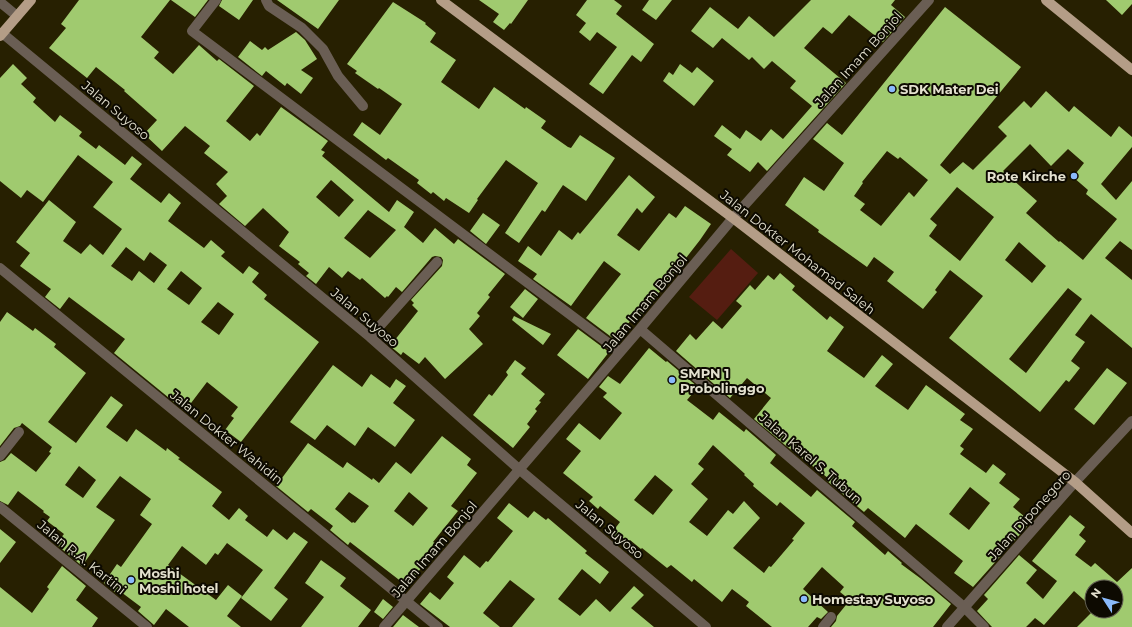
<svg xmlns="http://www.w3.org/2000/svg" width="1132" height="627" font-family="Montserrat,sans-serif">
<style>
.green{fill:#551d11}
.building{fill:#a0ca6f;fill-rule:evenodd}
.lines{fill:none;stroke-linecap:round;stroke-linejoin:round}
.minor{stroke:#6a5e54;stroke-width:10}
.major{stroke:#b49d87;stroke-width:10}
.poi-dot{fill:#8abafc;stroke:#0d0a01;stroke-width:1.5}
.labels{text-anchor:middle;dominant-baseline:central;stroke-width:4;stroke-linejoin:round;paint-order:stroke}
.street-label{font-size:13px;fill:#e4e1cf;stroke:#0d0a01}
.poi-label{font-size:13px;font-weight:bold;fill:#e4e1cf;stroke:#0d0a01;text-anchor:start}
</style>
<rect width="100%" height="100%" fill="#272001"/>
<path class="green" d="M731,249L758,273L717,320L689,297Z"/>
<path class="building" d="M79,0H170L141,37L159,52L154,58L173,74L199,45L217,61L219,59L254,86L226,121L250,141L257,133L260,136L281,107L328,141L321,150L325,152L322,156L389,212L397,200L414,212L404,227L423,243L435,228L454,244L458,239L505,274L488,295L490,297L477,313L480,316L469,329L483,344L445,379L425,357L419,364L403,352L401,355L390,346L418,311L412,305L414,303L411,300L442,266L443,260L441,257L435,256L432,257L402,292L396,287L388,297L387,296L385,298L362,278L360,280L348,271L342,278L329,267L316,284L306,276L309,273L298,264L300,262L279,246L289,232L263,208L245,226L219,204L227,196L216,184L228,172L204,153L210,146L185,126L162,151L144,134L157,120L124,91L125,90L96,67L87,78L49,48L66,28L61,24ZM331,180L354,200L339,217L316,197ZM368,210L396,230L370,258L344,238Z
M171,0H208L195,17Z
M222,0H253L239,20L219,6Z
M277,0H339L318,29Z
M479,0H528L511,24L510,23L504,30L493,22L499,14Z
M587,0H614L622,6L616,14L654,44L641,62L632,55L603,94L589,84L617,47L597,32L590,41L579,32L586,23L576,15Z
M649,0H672L656,20L642,10Z
M811,0H895L891,5L905,17L883,42L849,15L832,34L823,27L804,48L846,83L767,171L758,162L750,172L727,155L732,149L714,136L722,125L740,139L746,130L761,141L771,129L783,139L812,106L790,88L796,81L772,61L764,69L752,57L749,60L722,38L713,48L691,31L710,7L738,29L749,16L774,37Z
M1106,0H1132V4L1122,15Z
M393,2L426,23L425,24L436,33L430,42L456,60L441,82L479,109L494,87L525,109L526,107L546,121L541,128L568,147L571,148L580,135L615,158L586,201L563,185L545,212L542,210L519,243L505,233L538,183L506,160L477,199L478,200L469,213L446,198L444,201L433,192L431,194L417,183L419,180L388,158L386,160L353,135L362,122L380,135L402,104L379,88L378,89L355,73L357,71L347,64Z
M945,7L1021,67L940,165L950,174L963,162L973,170L1007,136L998,127L1024,101L1031,108L1046,91L1069,112L1074,106L1111,137L1119,126L1132,137V147L1101,184L1116,200L1132,181V250L1120,241L1105,258L1132,280V348L1091,314L1075,335L1085,342L1071,361L1080,368L1069,382L1066,380L1040,412L949,338L983,296L950,270L935,290L937,292L923,309L887,281L894,272L874,257L867,267L818,232L819,230L785,205L804,177L824,191L844,163L813,139L827,123L842,135ZM1030,144L1051,166L1068,149L1084,163L1073,177L1088,190L1086,194L1117,219L1083,260L1060,241L1059,242L1026,213L1037,201L1003,171ZM887,151L898,159L900,157L928,180L914,197L909,192L881,226L860,210L865,204L854,196L863,183L862,182ZM957,187L994,217L960,261L929,236L937,225L930,219ZM1019,242L1046,266L1032,283L1005,260ZM1068,288L1082,299L1026,373L1009,359Z
M296,32L305,40L317,59L301,70L313,78L301,94L287,83L285,86L266,71L262,76L238,57L250,41L262,50L265,47L268,50Z
M13,64L27,78L21,84L36,98L33,102L55,122L60,115L82,132L79,136L96,149L99,145L125,165L132,156L142,164L130,179L161,203L169,193L181,203L168,221L204,248L211,240L225,252L221,256L243,274L249,266L259,273L252,282L267,295L264,299L319,342L241,442L225,430L234,418L231,416L238,407L207,382L185,411L114,353L125,339L69,297L60,309L45,297L51,289L20,266L30,253L16,242L49,200L76,222L63,241L81,254L90,244L103,255L122,229L93,207L113,182L78,155L43,202L27,190L21,198L0,181V78ZM126,247L144,261L150,252L167,265L154,283L139,271L132,281L111,266ZM181,271L202,288L189,305L167,289ZM218,302L234,314L219,335L201,322Z
M680,64L692,73L697,67L714,81L694,106L663,81L669,72L673,75Z
M629,175L655,197L642,213L637,208L617,235L639,251L669,213L676,218L685,206L711,224L700,240L640,317L636,314L618,336L621,338L618,342L586,318L621,274L604,261L571,306L533,279L537,274L518,261L528,246L541,256L559,230L572,240L578,232L580,234Z
M483,213L500,225L486,244L470,231Z
M780,273L795,286L792,290L827,320L830,316L844,327L827,351L864,378L882,355L893,364L875,386L908,410L926,385L965,414L960,420L973,429L960,446L964,449L960,454L986,473L993,464L1006,474L999,483L1020,499L1013,507L1031,522L973,587L954,573L963,561L916,524L905,538L868,508L864,512L826,480L828,478L785,445L754,419L771,398L747,378L730,398L676,351L690,334L696,340L713,321L722,329L742,306L736,301L750,285L755,290L768,275L774,280ZM970,487L990,503L969,530L949,514Z
M525,289L538,299L523,318L510,307Z
M7,312L33,331L35,328L56,344L54,347L86,373L48,422L76,443L111,396L123,405L106,427L127,442L136,429L166,451L167,448L180,458L178,459L222,492L212,506L229,520L239,508L248,516L245,520L267,537L273,529L287,540L294,532L308,542L274,588L288,599L271,621L241,598L263,570L227,543L218,555L215,553L206,565L182,546L168,565L216,600L228,585L242,596L227,616L241,627H189L166,609L154,625L138,611L141,607L117,589L115,592L104,583L117,564L121,567L152,524L140,515L151,499L120,476L96,507L115,520L82,566L56,544L64,534L47,521L50,517L43,512L44,511L18,491L8,505L0,501V462L5,460L11,453L36,472L51,453L49,452L52,447L22,423L20,426L14,428L0,446V322ZM79,466L96,480L83,498L65,485Z
M514,316L551,334L543,345L512,320Z
M578,329L609,352L588,379L557,355Z
M649,348L666,362L667,361L698,387L687,400L713,420L719,412L744,432L746,429L776,455L770,463L811,497L817,490L855,522L852,526L885,555L888,551L902,563L901,564L920,578L951,604L933,627H831L836,621L837,616L850,600L840,592L844,587L822,567L803,589L828,612L821,619L817,617L808,627H772L746,606L749,602L732,589L722,602L694,579L692,582L671,565L667,568L642,548L641,549L630,540L625,546L610,535L620,522L600,506L598,509L589,501L593,497L563,473L581,451L566,439L579,423L600,440L622,413L603,397L607,393L599,387L608,376L620,384ZM713,445L745,474L744,475L754,484L753,486L777,506L780,502L805,523L792,539L794,540L771,567L769,566L764,573L733,548L760,518L744,501L733,514L728,510L707,536L689,522L708,499L691,484L704,469L698,464ZM655,475L673,490L653,515L634,500Z
M515,360L526,368L521,374L545,394L539,401L541,402L535,409L537,411L527,424L530,427L513,448L473,415L489,394L492,396L508,375L506,372Z
M333,365L362,387L371,374L390,388L396,379L406,386L393,403L415,420L395,447L368,427L355,446L327,425L315,440L290,422Z
M1107,368L1127,383L1094,425L1074,409Z
M442,436L471,459L467,465L477,473L451,506L458,511L433,542L435,543L418,563L422,567L407,586L350,542L348,545L330,530L333,526L311,509L308,512L276,486L308,443L343,468L347,462L372,480L373,478L379,483L396,462L411,474ZM349,492L369,506L355,523L353,522L352,523L335,509ZM409,492L428,508L413,526L394,511Z
M509,503L528,518L534,511L546,520L548,518L587,551L585,553L609,572L600,584L582,569L558,599L580,616L596,599L610,612L634,586L644,595L631,608L654,627H512L535,599L510,580L483,613L500,627H450L420,604L430,592L440,600L454,583L447,577L464,555L480,568L486,561L488,562L513,531L497,518Z
M1070,515L1085,527L1079,535L1086,541L1075,555L1091,567L1095,563L1117,582L1132,568V627H1077L1093,611H1116V587H1092V607L1074,591L1044,625L1035,618L1026,627H992L977,611L988,599L984,595L1019,555L1037,570L1026,583L1043,599L1057,581L1032,561Z
M0,529L16,542L0,563Z
M321,560L346,578L340,586L371,610L358,627H301L324,597L305,583Z
M62,566L86,586L76,600L98,618L92,627H0V587L32,613L49,589L47,587Z
M383,599L393,607L383,619L374,612Z
M403,615L419,627H393Z"/>
<g class="lines">
<path class="minor" d="M216,0L192,31L620,352
M266,0L269,6L302,28L323,49L338,76L363,106
M0,2L17,16
M2,33L370,337L520,470L706,627
M0,268L438,627
M640,329L964,607L984,627
M370,337L437,262
M0,456L19,432
M0,507L147,627
M384,627L640,329L733,218L929,0
M823,627L831,617
M947,627L1075,482L1132,421"/>
<path class="major" d="M441,0L733,218L1075,482L1132,533
M1046,0L1132,70
M0,36L31,0"/>
</g>
<g class="poi-dot">
<circle cx="892" cy="89" r="4"/>
<circle cx="1074" cy="176" r="4"/>
<circle cx="672" cy="380" r="4"/>
<circle cx="131" cy="580" r="4"/>
<circle cx="804" cy="599" r="4"/>
</g>
<g class="labels">
<g class="street-label">
<text transform="translate(858 59) rotate(-48)">Jalan Imam Bonjol</text>
<text transform="translate(116 110) rotate(40)">Jalan Suyoso</text>
<text transform="translate(798 252) rotate(38)">Jalan Dokter Mohamad Saleh</text>
<text transform="translate(645 303) rotate(-50)">Jalan Imam Bonjol</text>
<text transform="translate(365 317) rotate(40)">Jalan Suyoso</text>
<text transform="translate(227 437) rotate(39)">Jalan Dokter Wahidin</text>
<text transform="translate(811 458) rotate(41)">Jalan Karel S. Tubun</text>
<text transform="translate(1029 515) rotate(-48)">Jalan Diponegoro</text>
<text transform="translate(610 529) rotate(40)">Jalan Suyoso</text>
<text transform="translate(434 549) rotate(-49)">Jalan Imam Bonjol</text>
<text transform="translate(82 557) rotate(39)">Jalan R.A. Kartini</text>
</g>
<g class="poi-label">
<text x="900" y="89">SDK Mater Dei</text>
<text x="1066" y="176" text-anchor="end">Rote Kirche</text>
<text x="680" y="373">SMPN 1<tspan x="680" dy="15">Probolinggo</tspan></text>
<text x="139" y="573">Moshi<tspan x="139" dy="15">Moshi hotel</tspan></text>
<text x="812" y="599">Homestay Suyoso</text>
</g>
</g>
<g transform="translate(1104 599) rotate(306)"><circle r="19" fill="#0d0a01" stroke="#636053"/>
<path d="M0-3L7 15L0 10L-7 15Z" fill="#8abafc"/>
<text y="-6" font-size="11" font-weight="bold" text-anchor="middle" fill="#e4e1cf">N</text>
</g>
</svg>
